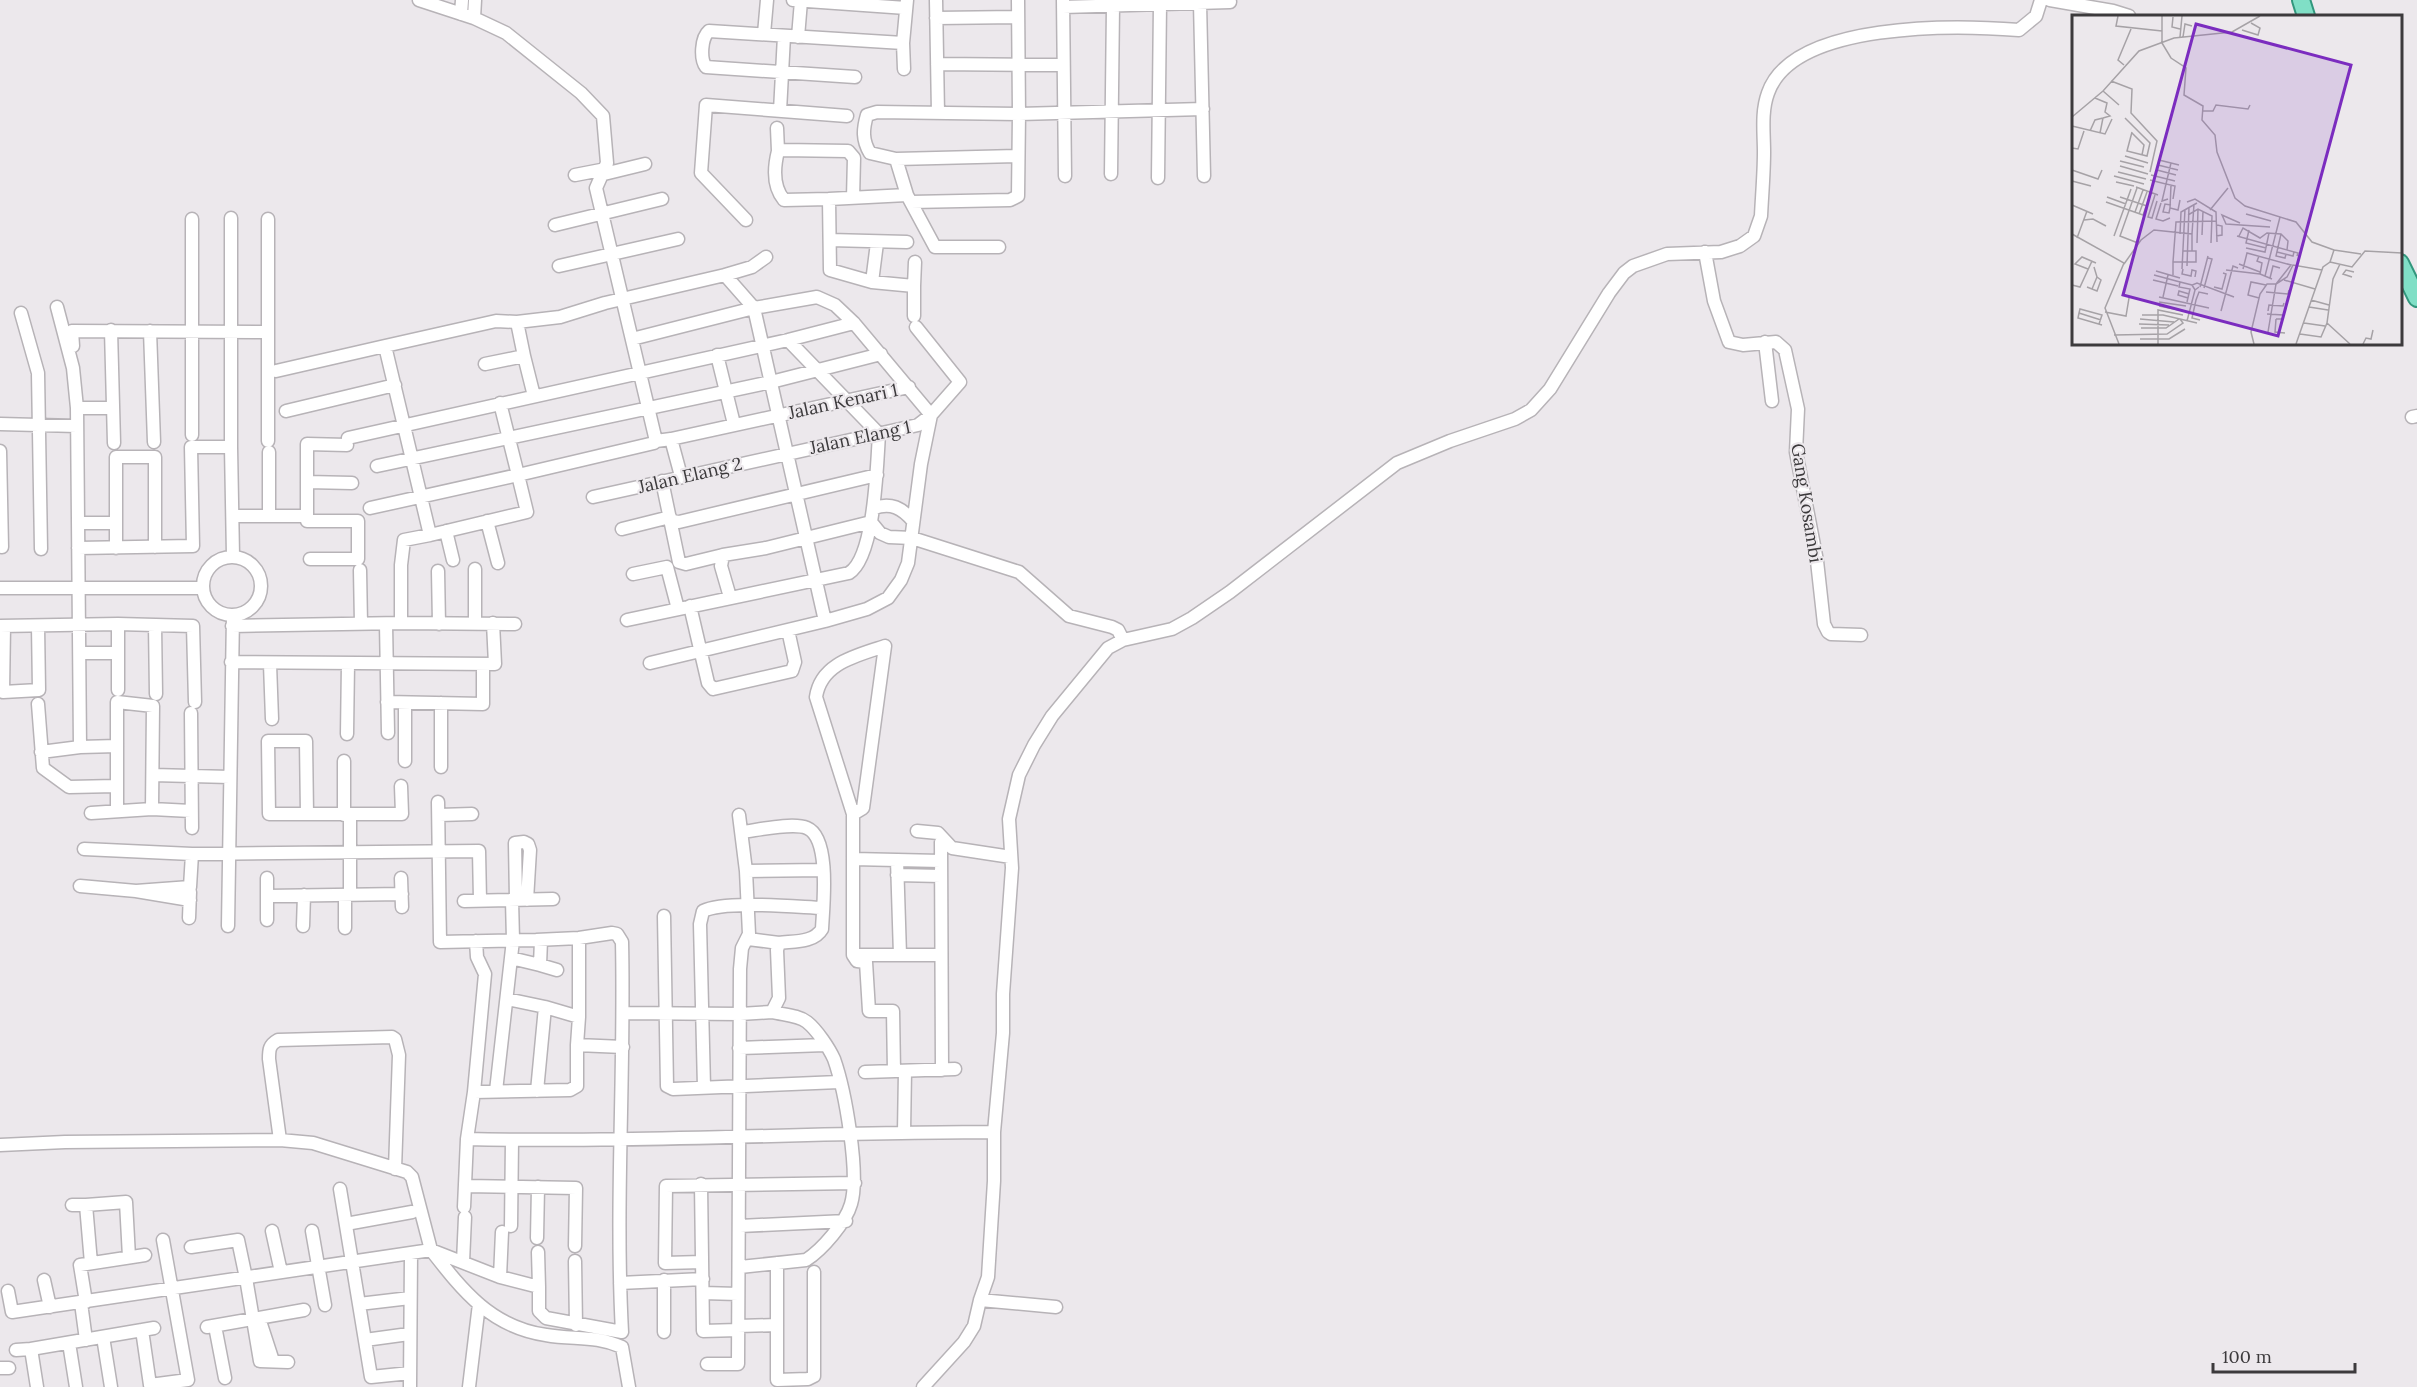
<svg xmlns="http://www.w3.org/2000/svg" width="2417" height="1387" font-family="Lora,serif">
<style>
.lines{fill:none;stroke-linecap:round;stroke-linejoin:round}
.minor-casing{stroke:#b7b3b7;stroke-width:15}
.major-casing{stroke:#32977d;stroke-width:20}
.minor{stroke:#fff;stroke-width:12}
.major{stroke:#80dfc6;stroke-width:16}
.labels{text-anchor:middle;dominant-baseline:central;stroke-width:4.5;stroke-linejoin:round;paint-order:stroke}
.street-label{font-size:18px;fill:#3c3a3c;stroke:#ece8ec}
.inset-road{fill:none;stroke:#a6a2a6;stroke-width:1.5}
.view{fill:#7b2cbf;fill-opacity:0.15;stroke:#7b2cbf;stroke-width:3}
.inset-edge{fill:none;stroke:#3c3a3c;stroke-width:3}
</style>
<rect width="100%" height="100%" fill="#ece8ec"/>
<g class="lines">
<g class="minor-casing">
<path id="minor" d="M419,0L474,18L506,33L581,93L603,116L607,163L596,188L656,441L654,443L518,475L500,403
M793,0L906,8
M936,0L938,113
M1063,0L1065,176
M2050,0L2113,11L2129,16
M1200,3L1204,176
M1063,7L1230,2
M461,14L462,0
M474,18L475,0
M936,18L1018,17
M764,34L767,0
M798,37L801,1
M937,64L1063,65
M904,69L903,43L907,0
M855,77L706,67C700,59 701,38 709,31L903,43
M780,111L784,36
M777,128L778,151
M896,159L870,153C862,140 863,129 867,115L877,112L1019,114L1018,0
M604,174L645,164
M1111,174L1113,6
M575,175L606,169
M1158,178L1160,4
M907,195L829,199L830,270L872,282L914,286L915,262
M829,199L784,200C773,187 774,167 778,151L782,150L848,151L854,158L853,198
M911,202L1010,200L1018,196L1019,114L1203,109
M746,220L701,173L706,105L847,116
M555,225L662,199
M830,240L907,242
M999,247H935L907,195L896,159L1017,156
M1705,252L1714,301L1729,342L1743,345L1776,342L1785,350L1798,409L1796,452L1817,561L1824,624L1828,632L1831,634L1861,635
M559,266L678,239
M725,275L752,267L766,257
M872,282L877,243
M914,286V316
M57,307L73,368L77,408L80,747
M21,313L38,373L41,549
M517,322L524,356
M111,330L114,443
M150,331L154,442
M632,339L754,308L817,297L835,305L854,323L931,415
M1765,342L1772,401
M73,346L72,331L268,332
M385,346L496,321L517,322L560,317L605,303L725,275L754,308L825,621
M717,355L734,424
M485,364L524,356L534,396
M276,371L385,346C400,409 415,472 430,535L527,512L518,475L370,508
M77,408H113
M286,411L395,385
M2412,417L2417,416
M0,424L77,426
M192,435V219
M348,438L788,340L854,323
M671,439L681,476
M268,441V219
M656,441L671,439L909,387
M231,447V218
M0,451L2,547
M377,466L771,382L881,354
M662,481L679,562L686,564L723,555
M307,482L352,483
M593,497L918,425L931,415L960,382L916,327
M874,508C891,502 902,508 913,521
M233,516H307
M269,516V452
M487,521L498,563
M672,521L679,522L877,475
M871,522L880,533L889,537L912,538L1019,572L1069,616L1112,627L1118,630L1123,640
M80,523H116
M622,529L670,517
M446,531L453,560
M78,548L193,546L191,447H231L233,556
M116,548V457H155V547
M203 586a29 29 0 1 1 58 0a29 29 0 1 1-58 0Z
M310,559H358V521H307V444L347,445
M475,569V623
M360,570L361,624
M438,571L439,624
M633,574L667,567L678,609
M0,588H203
M730,597L721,566L723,555L766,548L871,522
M690,606L708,683L713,689L792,671L795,662L788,630
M627,620L849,573C875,557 877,463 879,434L788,340
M401,623V565L404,540L430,535
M386,624L388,733
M155,625L156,694
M0,626L118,624L193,626L195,702
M4,626L3,692L39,690L38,626
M232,626L401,623L515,624
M80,653H118
M231,662L495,664L493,623
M650,663L825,621L867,609L888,598L901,580L908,563L921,464L931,415
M270,664L272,719
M118,690V624
M387,702L483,704V664
M38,704L43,768L69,787L116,786
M191,713L192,828
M347,734L348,663
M41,752L80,747L117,746
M405,761V703
M441,767V703
M153,775L230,777
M117,811V702L153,706L152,809
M91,813L152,809L191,811
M307,814L306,741H268L269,814H402L401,786
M853,814L863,808L885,646C856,656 821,663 816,697L853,814V955L857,961L866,962L869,1011H893L894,1071
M344,815V761
M350,815V895
M439,815L472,814
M917,831L938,833L952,848L1011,857
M941,842L942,1070
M84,849L192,854L479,851L480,900
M853,859L897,860L900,955
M897,860L941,861
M746,871L823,870
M897,875L941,876
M401,878L402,907
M80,886L136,891
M345,895V928
M267,896L402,894
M190,900L136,891L190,887L192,854
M516,900L515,843L524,842L528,844L530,850L527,900
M464,901L553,899
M664,916L667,1086L673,1089L839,1082
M189,918L190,892
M267,920V878
M228,926L233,615
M303,926L304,895
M748,939L779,943
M856,955H941
M511,958L540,965L541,940
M540,965L557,970
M507,999L545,1007L537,1091
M545,1007L579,1017
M624,1013L740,1014L772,1012
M577,1045L579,1017V938
M739,1048L825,1045
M865,1072L955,1069
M704,1087L700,924L703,911C725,900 796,907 823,908
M496,1091L513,940L512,900
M474,1092L485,974L477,957L476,941
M904,1132L905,1071
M467,1139C643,1143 818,1132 994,1132
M280,1140L269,1059C269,1050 269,1045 278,1040L392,1037L395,1039L399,1055L395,1169
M0,1145L65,1142L280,1140L313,1143L407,1172L412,1177L431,1250L500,1277L539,1287V1311L546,1318L622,1332C615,1202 625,1072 622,942L617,934L612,933L579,938L536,940L440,942L438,802
M701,1184L703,1331L738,1330
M466,1186L576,1188L575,1246
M340,1189L371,1377L410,1373
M72,1205H86
M464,1207L467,1139L474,1092L570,1090L577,1086V1045L623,1047
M346,1224L412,1212
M511,1226L512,1140
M740,1226L846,1221
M272,1231L281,1272
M312,1231L325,1305
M537,1238L538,1187
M191,1247L238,1240L246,1278L260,1361L288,1362
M538,1252L539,1287
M575,1261L576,1325
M463,1262L465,1217
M702,1262L665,1263L666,1186L855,1183
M91,1263L86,1205L126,1202L129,1257
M777,1263V1380L808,1379L814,1376V1272
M740,1267L806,1260C822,1250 846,1222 851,1204C860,1174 845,1090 834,1059C829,1048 817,1030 807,1022C798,1015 784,1015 772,1012L779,998L777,950L779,943C793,941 814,943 822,929C823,907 831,838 807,828C793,822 758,830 742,832
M500,1277L502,1232
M44,1280L50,1307
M664,1280V1332
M620,1283L703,1279
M8,1291L12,1312L431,1250C463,1291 491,1327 546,1335C574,1340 595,1335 622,1347L629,1387
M703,1293L738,1294
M980,1300L1056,1307
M86,1302L80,1265L145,1255
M81,1303L86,1340
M359,1304L410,1298
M259,1318L273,1361
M215,1326L225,1378
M738,1326L777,1325
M207,1327L304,1310
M142,1330L150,1385L188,1380L163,1240
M103,1337L111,1387
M365,1340L409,1334
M69,1343L76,1387
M16,1350L31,1349
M707,1364H738L740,969L742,948L749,934L746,871L739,815
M0,1368H9
M37,1387L31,1349L154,1328
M410,1387L411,1254
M469,1387L479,1304
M923,1387L964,1342L974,1326L980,1300L988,1277L994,1181V1132L1003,1033V994L1012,868L1009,819L1019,775L1034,745L1052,716L1108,648L1123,640L1172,629L1192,618L1230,592L1397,463L1450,441L1515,419L1531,410L1550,389L1609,293L1624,273L1633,266L1667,254L1721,252L1740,246L1754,236L1761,216C1762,195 1764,173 1764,152C1764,133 1761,112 1768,93C1793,21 1957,25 2019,30L2036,16L2041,0"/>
</g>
<g class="major-casing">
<path id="major" d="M2301,0L2306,16
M2400,263L2417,298"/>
</g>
<use href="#minor" class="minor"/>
<use href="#major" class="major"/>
</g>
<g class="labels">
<g class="street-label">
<text transform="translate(843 401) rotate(-12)">Jalan Kenari 1</text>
<text transform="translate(860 437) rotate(-12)">Jalan Elang 1</text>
<text transform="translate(690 475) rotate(-13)">Jalan Elang 2</text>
<text transform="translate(1807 503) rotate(81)">Gang Kosambi</text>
</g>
</g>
<g transform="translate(2072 15)">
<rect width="330" height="330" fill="#ece8ec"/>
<path class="inset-road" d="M46,1L44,11L90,16M90,1V27M101,2L100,12L108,14M170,15L186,20L188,13L179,8M108,22L110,1M111,22L113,9L120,11M90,28L99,43L114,53L112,80L131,91L130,105L143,120L145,137L163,183L173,191L224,207L240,227L262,235L258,247L251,252L224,329M52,50L46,45L59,14M39,66L60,74L59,98L85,126L78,157M31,76L47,90M23,83L35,88L33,97L38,101L31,103M130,96H141L144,90L176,94L178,90M0,102L31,76L67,36L102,23L160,17L188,1M53,103L78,128L75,141L55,136L60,117M0,111L33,119L40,104M18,116L23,105L31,103L28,118M60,118L72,130L70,140M0,133L6,134L12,116M53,141L76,148M87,145L107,150M48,146L72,152M99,148L94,169L103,171L101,184M86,150L106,155M48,151L76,159M0,155L26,164L30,155M85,155L104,160M46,157L74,164M79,160L103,166M42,161L72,169M78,165L94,169L90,186L96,184M0,166L19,171M44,167L62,171M99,170L98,193L106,195L108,185M64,172L86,180M65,173L48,221L66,228M83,180L76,202L80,203L85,186M35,182L54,189M48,182L75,191M34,187L71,200L79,178M115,187L123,184L144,197L145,227M89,188L84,204L91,206L98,203M0,190L21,199M98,193L97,198L91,197L93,189L99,190M138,195L156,173M63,197L71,175M67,199L75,177M174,199L199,206M116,200L126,194L140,201L139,228M12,205L21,204L34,211M168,208L150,200L154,209L198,212M177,215L174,228L194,233M0,219L52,248L33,293L47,329M108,219L109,197L125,188M120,219L122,189M209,219L204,241L213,243L214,239M130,220L131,196M42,221L59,174M144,221L150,220V211L145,210M165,221L226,238L225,241M167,221L171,213L188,223L195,218L209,219L216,226L215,235M5,223L15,196M125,228L126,194M174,233L193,237L197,218M262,235L289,239M205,237L221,241L222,237M187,241L185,246L190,248L188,259L200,264M101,247L104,207L145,206M258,247L280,252L293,236L330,238M52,249L69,225L82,215L120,219V236H111M167,249L188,257M268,249L261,264L255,308L278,329M115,251L117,192M16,254L3,249L10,242L24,248M110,254L113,194M111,254L110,259L119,261L120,255L124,256L123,262M171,254L175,238L219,250L204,269H195L188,279L179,317L182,329M154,255L188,259M84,256L108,263M82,260L108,267M101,260V247H124V236H120M193,261L208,202M280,262L271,259L274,255L282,257M198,263L201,251L208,253M81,265L106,271M212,265L243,274M0,270L8,272L20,246M15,272L25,276L29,265L25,262M127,272L123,275L120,270L125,268L162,282M128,272L136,241M142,272L150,274L154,259L151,258M132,273L140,244L136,243M20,274L25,262L22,252M194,277L216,279L217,275M87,282L137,293M91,282L96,260M116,283L106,280L107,276L117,279M187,283L176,280L179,267L194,270M239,285L257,290M87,287L114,291M115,287L118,274L107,272L108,267L120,270M87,291L112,296M237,292L256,295M149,296L161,251L166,253M196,296L197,290L211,291L212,288M33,297L54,301L57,283M7,298L8,294L30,300L27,309M7,298L6,303L30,310M7,298L29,305M195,299L211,300V304H204M70,300H91L125,308M68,304L102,307M204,304L203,317L213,318M128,305L120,303L124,285L127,277L136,279M115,306L123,275M232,308L253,311M67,309L97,310M69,313H94L107,304M196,317L204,269L215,262L221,250L250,255M228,319L249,322L255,308M42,320L95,319L111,308L108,304M68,324H97L113,314M86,329V295L111,300M291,329L294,323L299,324L301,315"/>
<path class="view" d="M124,9L279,50L206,321L51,280Z"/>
<rect width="330" height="330" class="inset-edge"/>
</g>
<path d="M2213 1363v9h142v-9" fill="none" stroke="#3c3a3c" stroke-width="3"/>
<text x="2222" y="1363" font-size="18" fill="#3c3a3c" stroke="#ece8ec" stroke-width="4.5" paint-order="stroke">100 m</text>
</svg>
